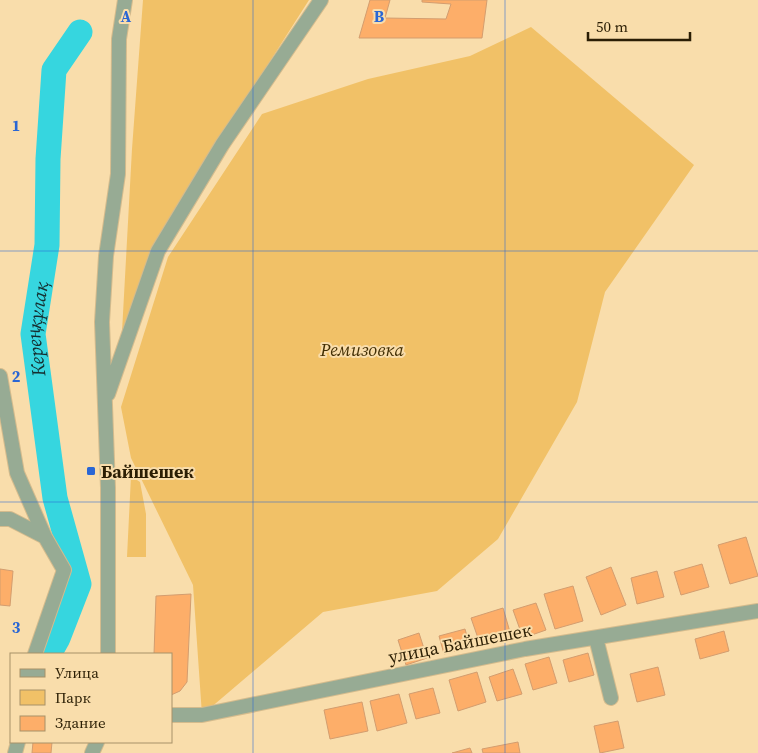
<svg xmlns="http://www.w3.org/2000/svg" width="758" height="753" font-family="'Source Serif 4',serif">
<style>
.green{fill:#f1c167}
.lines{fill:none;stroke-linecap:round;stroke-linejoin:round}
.river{stroke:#36d6df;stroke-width:25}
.building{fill:#fdae69;stroke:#d39d6f}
.minor-casing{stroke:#d4bb8d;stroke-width:16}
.minor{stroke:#97ab94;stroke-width:14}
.grid{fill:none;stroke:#2a66d4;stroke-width:1;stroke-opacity:0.55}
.poi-dot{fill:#2a66d4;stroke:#f9ddab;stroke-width:2}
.labels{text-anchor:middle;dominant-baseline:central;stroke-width:4;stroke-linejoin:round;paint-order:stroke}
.park-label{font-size:18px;font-style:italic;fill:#432f04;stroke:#f9ddab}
.poi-label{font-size:18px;font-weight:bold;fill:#2b1e04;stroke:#f9ddab;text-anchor:start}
.street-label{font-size:18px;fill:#2b1e04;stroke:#f9ddab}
.water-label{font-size:19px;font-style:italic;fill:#152e30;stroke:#f9ddab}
.grid-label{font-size:16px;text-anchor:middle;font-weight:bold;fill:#2a66d4;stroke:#f9ddab;stroke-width:4;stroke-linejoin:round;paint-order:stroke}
</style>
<rect width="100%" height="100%" fill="#f9ddab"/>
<path class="green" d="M143,0H309L175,210L153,249L122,332L132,149Z
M531,27L694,165L605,292L577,402L498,539L437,591L323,612L202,715L193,585L131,458L121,407L168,257L262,114L368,79L470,56Z
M131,476L140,482L146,514V557H127Z"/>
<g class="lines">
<path class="river" id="s1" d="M49,654L58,638L79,584L55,498L33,334L47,245L48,159L54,70L80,32"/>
</g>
<path class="building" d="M370,0H390L385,18L446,19L451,4L422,2V0H487L482,38H359Z
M746,537L758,576L730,584L718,545Z
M702,564L709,587L681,595L674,572Z
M611,567L626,605L601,615L586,577Z
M0,569L13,571L10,606L0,605Z
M657,571L664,597L637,604L631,578Z
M573,586L583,621L555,629L544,594Z
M191,594L187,682L180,691L171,695V654H154L156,596Z
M536,603L546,630L523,638L513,610Z
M503,608L510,632L479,641L471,618Z
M465,629L470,647L444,654L439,636Z
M724,631L729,651L700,659L695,639Z
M419,633L427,658L406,665L398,640Z
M588,653L594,675L569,682L563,660Z
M549,657L557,683L533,690L525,664Z
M658,667L665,695L637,702L630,674Z
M513,669L522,694L497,701L489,677Z
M477,672L486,702L458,711L449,680Z
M433,688L440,713L416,719L409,694Z
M399,694L407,723L377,731L370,701Z
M362,702L368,731L330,739L324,710Z
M618,721L624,748L600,753L594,726Z
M33,742H52L51,753H32Z
M518,742L520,753H483L482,749Z
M470,748L472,753H452Z"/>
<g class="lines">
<g class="minor-casing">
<path id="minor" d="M0,376L17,473L45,537
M108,394L158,251L222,145L321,0
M0,519H10L45,537L64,570L35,654
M596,638L611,698
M108,654V488L102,322L106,256L118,174L119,39L125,0
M171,715H202L525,649L758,611
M15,753L18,742
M92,753L97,742"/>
</g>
<use href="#minor" class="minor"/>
</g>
<path class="grid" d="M253,0V753M505,0V753M0,251H758M0,502H758"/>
<rect class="poi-dot" x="86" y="466" width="10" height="10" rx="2.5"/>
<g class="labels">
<g class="park-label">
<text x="362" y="349">Ремизовка</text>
</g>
<g class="poi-label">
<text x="101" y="471">Байшешек</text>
</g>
<g class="street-label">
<text transform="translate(460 643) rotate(-11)">улица Байшешек</text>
</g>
<g class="water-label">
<text stroke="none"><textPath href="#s1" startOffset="336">Кереңқұлақ</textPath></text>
</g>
</g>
<g class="grid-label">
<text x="126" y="22">A</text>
<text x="379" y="22">B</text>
<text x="16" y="131">1</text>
<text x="16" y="382">2</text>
<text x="16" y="633">3</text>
</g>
<rect x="10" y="653" width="162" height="90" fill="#f9ddab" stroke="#a79168"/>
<rect x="20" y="669" width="25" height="8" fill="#97ab94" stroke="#a79168"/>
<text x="55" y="678" font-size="15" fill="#2b1e04">Улица</text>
<rect x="20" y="690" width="25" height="15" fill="#f1c167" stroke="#a79168"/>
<text x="55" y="703" font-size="15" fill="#2b1e04">Парк</text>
<rect x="20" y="716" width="25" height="15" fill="#fdae69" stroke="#a79168"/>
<text x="55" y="728" font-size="15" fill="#2b1e04">Здание</text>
<path d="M588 32v8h102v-8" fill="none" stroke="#2b1e04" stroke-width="2.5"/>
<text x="596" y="32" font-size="15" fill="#2b1e04" stroke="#f9ddab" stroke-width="4" paint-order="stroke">50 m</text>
</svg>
